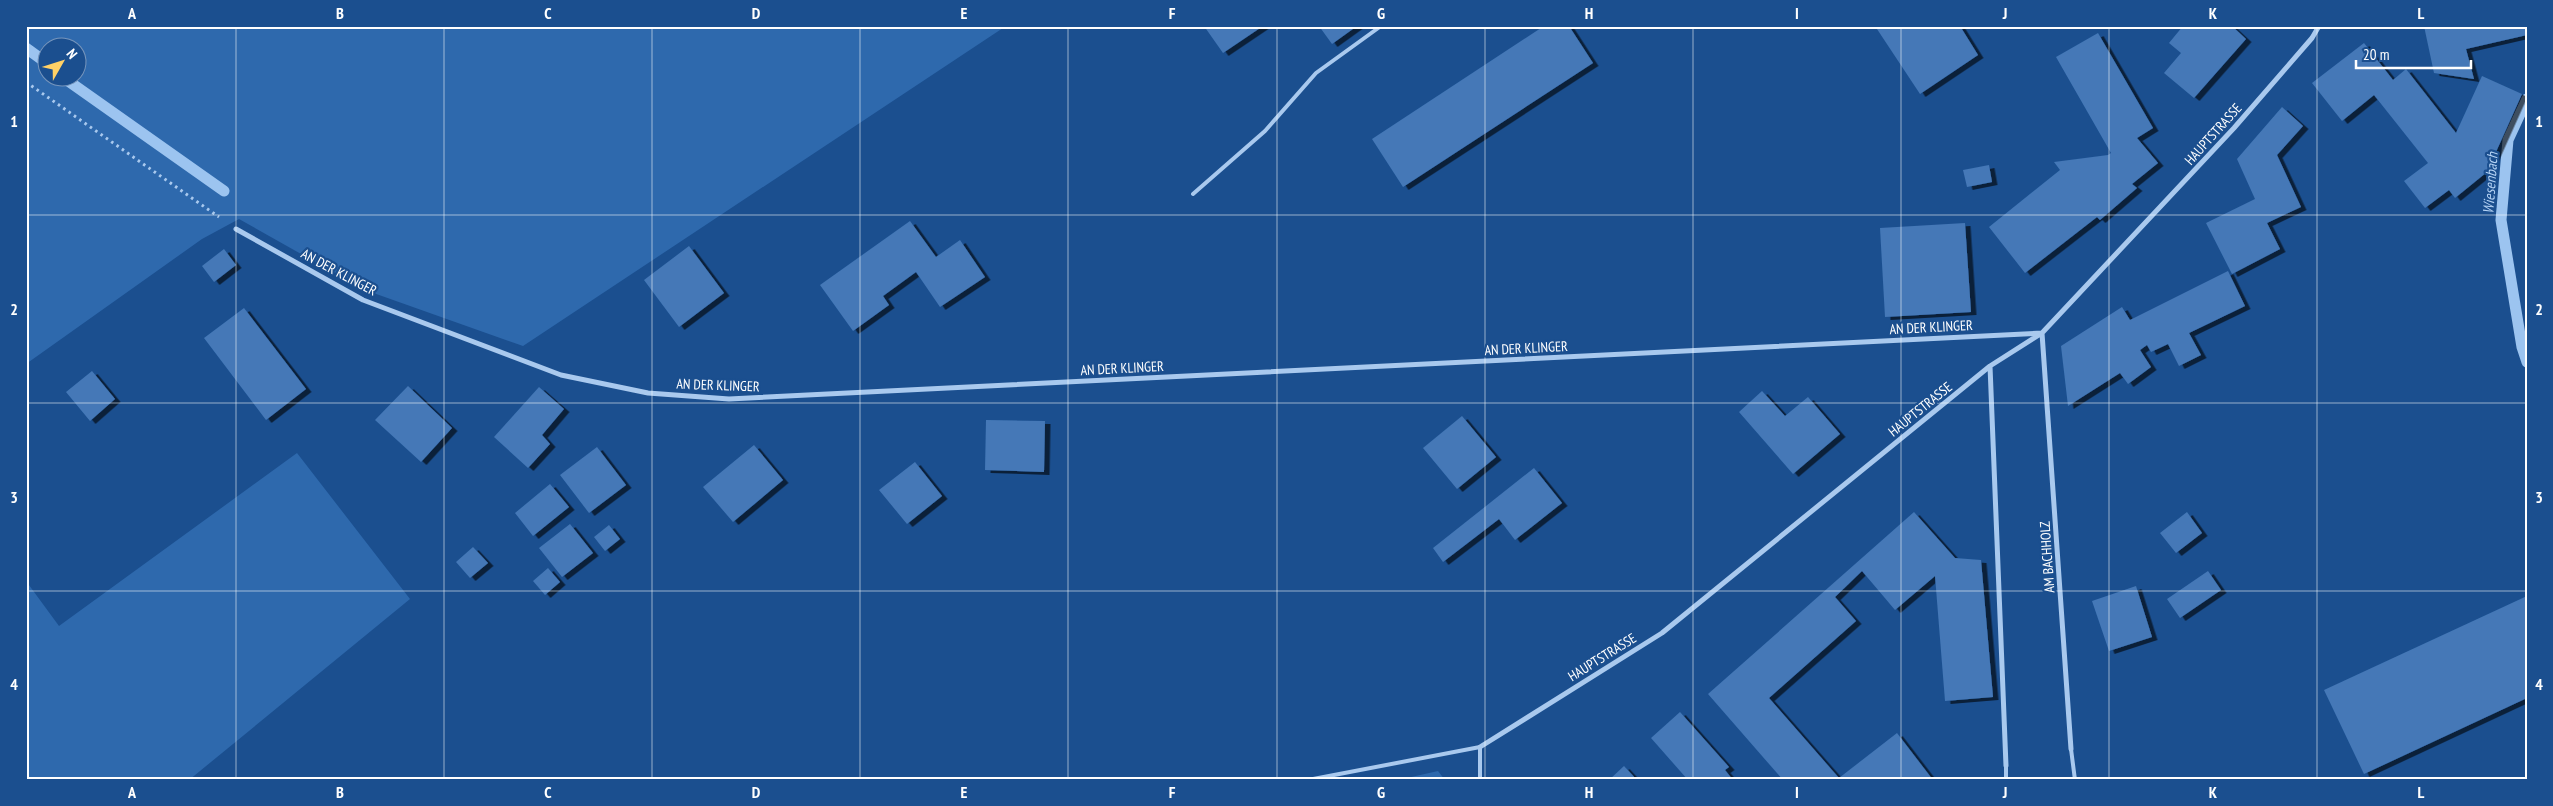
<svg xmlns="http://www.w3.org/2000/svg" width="2553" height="806" font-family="'PT Sans Narrow',sans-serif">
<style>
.green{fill:#2e69ad;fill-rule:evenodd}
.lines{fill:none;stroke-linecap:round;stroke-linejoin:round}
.stream{stroke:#9cc4f0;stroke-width:11}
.building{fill:#4478b7;filter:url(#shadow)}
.path{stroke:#a9c9ee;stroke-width:3;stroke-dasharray:2.5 4;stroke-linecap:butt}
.service{stroke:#a9c9ee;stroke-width:4}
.minor{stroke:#a9c9ee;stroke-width:5}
.grid{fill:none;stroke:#fff;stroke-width:1;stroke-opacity:0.55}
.labels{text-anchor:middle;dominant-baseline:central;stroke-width:4.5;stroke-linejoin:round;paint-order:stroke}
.street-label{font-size:14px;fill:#fff;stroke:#1b4f8f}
.water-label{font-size:15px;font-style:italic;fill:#b5d3f5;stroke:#1b4f8f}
.neatline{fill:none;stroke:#fff;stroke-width:2}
.grid-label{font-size:16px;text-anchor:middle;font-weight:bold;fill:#fff}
</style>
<defs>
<filter id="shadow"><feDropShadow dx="5.5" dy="3" stdDeviation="0" flood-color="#0009"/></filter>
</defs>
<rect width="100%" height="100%" fill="#1b4f8f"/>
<path class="green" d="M26,26H1006L523,346L365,290L239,219L202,239L26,364ZM48,48H78V78H48Z
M297,453L410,599L189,780H26V581L59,626Z
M1438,771L1445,780H1398Z"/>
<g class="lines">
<path class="stream" d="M26,48L48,64
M64,78L224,191
M2527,99L2508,140L2501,220L2522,347L2527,362"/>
</g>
<path class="building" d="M1204,26H1263L1223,53Z
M1319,26H1357L1332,44Z
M1544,26H1569L1593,63L1403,187L1372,139Z
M1875,26H1960L1978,55L1920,94Z
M2183,26H2232L2246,39L2194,98L2164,73L2181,53L2169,43Z
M2424,26H2527V35L2466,49L2474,79L2434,73Z
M2098,33L2153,128L2137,138L2158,163L2132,184L2137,188L2100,220L2097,217L2025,273L1989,227L2060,170L2054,162L2108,155L2111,153L2056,57Z
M2364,43L2393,80L2406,69L2456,133L2482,76L2522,94L2487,172L2455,198L2449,190L2425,208L2404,181L2428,163L2374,95L2342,121L2312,83Z
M2282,107L2303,126L2277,155L2301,207L2267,223L2280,249L2232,274L2206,223L2255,199L2237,159Z
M1989,165L1992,182L1967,187L1963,170Z
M910,221L936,257L960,240L985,277L940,307L916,272L883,296L889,305L853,331L820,285Z
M1965,223L1971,312L1885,317L1880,228Z
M689,246L724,293L679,327L644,280Z
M224,249L236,265L214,282L202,266Z
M2228,271L2245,306L2189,333L2201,355L2179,366L2168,344L2151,352L2147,345L2140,350L2151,367L2128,384L2120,373L2068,406L2061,346L2122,307L2130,320Z
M244,308L306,389L266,420L204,338Z
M92,371L115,399L90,421L66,392Z
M408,386L452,428L421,462L375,420Z
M539,387L564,409L542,435L550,444L528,468L494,437Z
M1762,391L1785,416L1779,421L1808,397L1840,434L1793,474L1739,412Z
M1462,416L1496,457L1457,489L1423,448Z
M986,420L1045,421L1044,472L985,470Z
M754,445L783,480L733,522L703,487Z
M597,447L626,485L589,513L560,475Z
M915,462L942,496L907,524L879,490Z
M1534,468L1562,503L1515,540L1499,519L1443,562L1433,548Z
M550,484L569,507L533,536L515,513Z
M1914,512L1955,558L1981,560L1993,697L1945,701L1935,576L1895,610L1862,571L1835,597L1856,621L1769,698L1839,778L1897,733L1933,780H1783L1708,694Z
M2187,512L2202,533L2176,553L2160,533Z
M570,524L593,553L562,577L539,548Z
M609,525L620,539L605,551L594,537Z
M473,547L488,563L470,578L456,562Z
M548,568L560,582L545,595L533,581Z
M2208,571L2221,590L2180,618L2167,599Z
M2136,586L2152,637L2109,651L2092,601Z
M2527,596V698L2364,774L2324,690Z
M1680,712L1729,767L1725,770L1733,780H1688L1651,738Z
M1624,766L1637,780H1609Z"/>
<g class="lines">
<path class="path" d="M26,82L219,217"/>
<path class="service" d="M1193,194L1265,131L1316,73L1381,26
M2071,749L2075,780
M2006,766V780
M1308,780L1480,747V780"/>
<path class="minor" d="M236,229L363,300L561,375L648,393L729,399L2042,333
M2042,333L2071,749
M1990,366L2006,766
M1480,747L1662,633L1990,366L2042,333L2234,128L2312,38L2319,26"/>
</g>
<path class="grid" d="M236,26V780M444,26V780M652,26V780M860,26V780M1068,26V780M1277,26V780M1485,26V780M1693,26V780M1901,26V780M2109,26V780M2317,26V780M26,215H2527M26,403H2527M26,591H2527"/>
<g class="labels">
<g class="street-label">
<text transform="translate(2213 134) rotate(-48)">HAUPTSTRASSE</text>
<text transform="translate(339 272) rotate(28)">AN DER KLINGER</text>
<text transform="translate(1931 327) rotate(-3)">AN DER KLINGER</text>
<text transform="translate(1526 348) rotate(-3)">AN DER KLINGER</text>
<text transform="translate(1122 368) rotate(-3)">AN DER KLINGER</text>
<text transform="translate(718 385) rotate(2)">AN DER KLINGER</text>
<text transform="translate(1920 409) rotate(-39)">HAUPTSTRASSE</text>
<text transform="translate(2047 557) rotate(-94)">AM BACHHOLZ</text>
<text transform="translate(1602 657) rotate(-32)">HAUPTSTRASSE</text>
</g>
<g class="water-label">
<text transform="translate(2490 183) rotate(-86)">Wiesenbach</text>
</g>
</g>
<rect width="2553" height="806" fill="none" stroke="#1b4f8f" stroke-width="55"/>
<g transform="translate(62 62) rotate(51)"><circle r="24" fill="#1b4f8f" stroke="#7695bc"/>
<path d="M0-4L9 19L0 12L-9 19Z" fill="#ffd166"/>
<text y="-8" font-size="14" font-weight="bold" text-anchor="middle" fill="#ffffff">N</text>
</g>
<path d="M2356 60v8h115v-8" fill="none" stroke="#ffffff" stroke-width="2.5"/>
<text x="2363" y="60" font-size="15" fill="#ffffff" stroke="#1b4f8f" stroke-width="4" paint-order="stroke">20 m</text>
<rect x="28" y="28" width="2498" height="750" class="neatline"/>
<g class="grid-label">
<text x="132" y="19">A</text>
<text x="340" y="19">B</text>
<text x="548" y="19">C</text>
<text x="756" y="19">D</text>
<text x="964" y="19">E</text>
<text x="1172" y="19">F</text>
<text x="1381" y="19">G</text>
<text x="1589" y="19">H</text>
<text x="1797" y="19">I</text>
<text x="2005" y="19">J</text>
<text x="2213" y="19">K</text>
<text x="2421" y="19">L</text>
<text x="14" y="127">1</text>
<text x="2539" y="127">1</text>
<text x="14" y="315">2</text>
<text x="2539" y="315">2</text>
<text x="14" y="503">3</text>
<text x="2539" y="503">3</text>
<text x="14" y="690">4</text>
<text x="2539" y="690">4</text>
<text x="132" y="798">A</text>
<text x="340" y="798">B</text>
<text x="548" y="798">C</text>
<text x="756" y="798">D</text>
<text x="964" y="798">E</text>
<text x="1172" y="798">F</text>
<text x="1381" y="798">G</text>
<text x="1589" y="798">H</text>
<text x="1797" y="798">I</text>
<text x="2005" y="798">J</text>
<text x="2213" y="798">K</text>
<text x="2421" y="798">L</text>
</g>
</svg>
